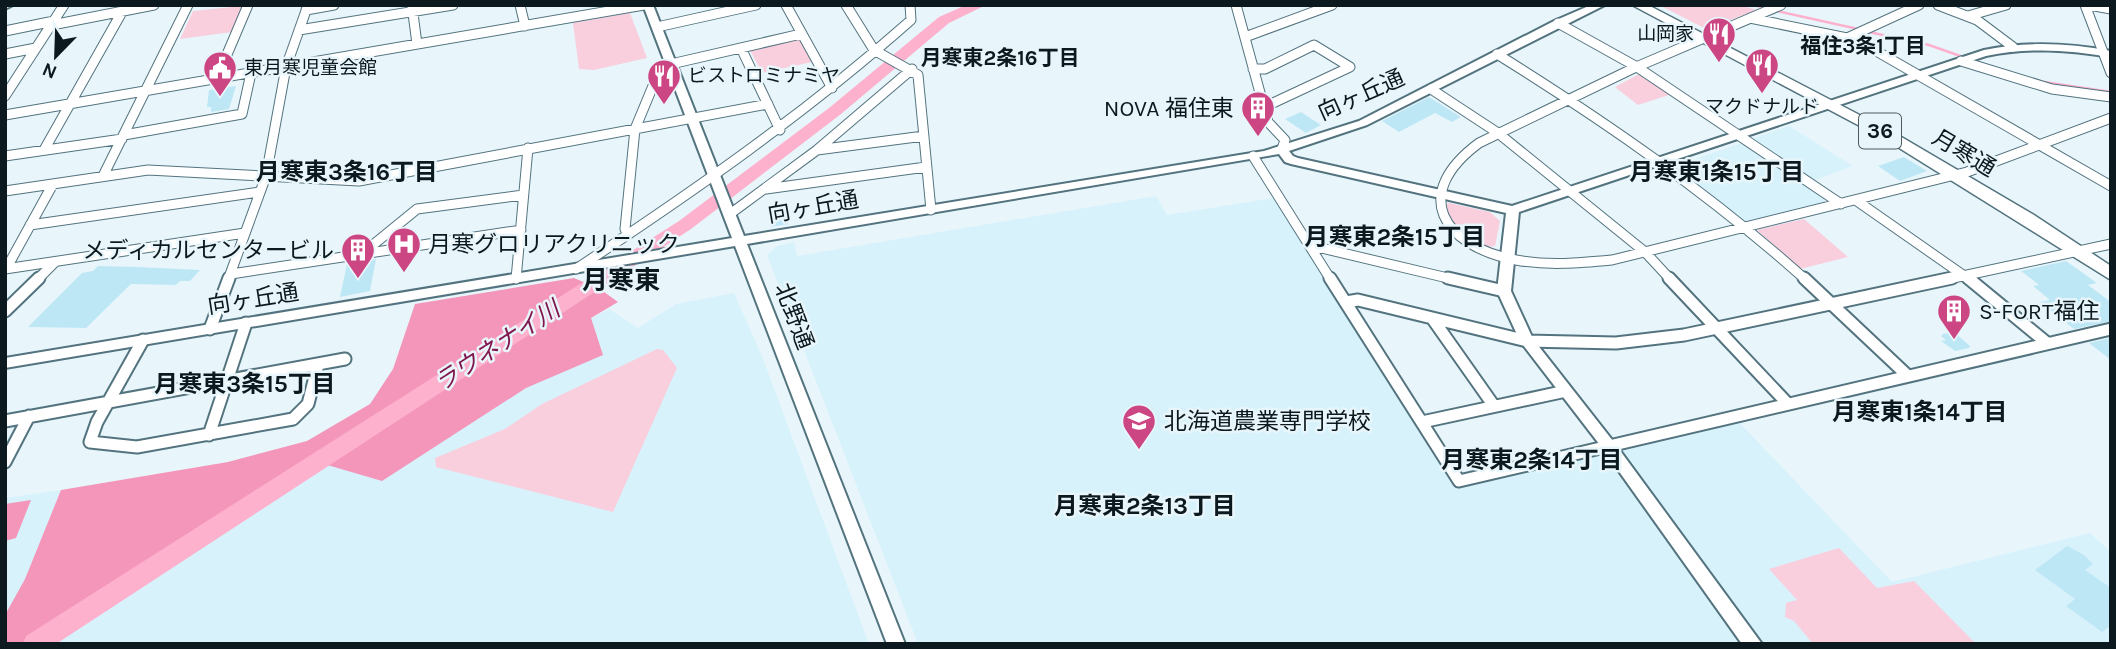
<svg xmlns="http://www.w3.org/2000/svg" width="2116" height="649" font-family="Karla,'Noto Sans JP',sans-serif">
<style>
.built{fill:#d8f2fc}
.green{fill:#f9cedd}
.forest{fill:#f396ba}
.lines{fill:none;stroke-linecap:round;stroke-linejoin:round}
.stream{stroke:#fdb1cd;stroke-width:2.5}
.river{fill:#fdb1cd;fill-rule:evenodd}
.building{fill:#bee7f6}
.minor-far1-casing{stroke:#53737f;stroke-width:11}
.minor-casing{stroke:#53737f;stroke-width:15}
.tertiary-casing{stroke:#53737f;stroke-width:4}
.trunk-casing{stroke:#53737f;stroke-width:3}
.minor-far1{stroke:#fff;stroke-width:9}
.minor{stroke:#fff;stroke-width:11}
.tertiary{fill:#fff;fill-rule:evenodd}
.trunk{fill:#fff;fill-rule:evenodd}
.labels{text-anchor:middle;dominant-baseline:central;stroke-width:5;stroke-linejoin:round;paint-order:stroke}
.far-poi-label{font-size:19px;fill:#0c191e;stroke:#e8f6fb;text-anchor:start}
.far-neighbourhood-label{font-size:21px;font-weight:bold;fill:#0c191e;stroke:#e8f6fb}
.shield{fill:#e8f6fb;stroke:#4e5b60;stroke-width:2}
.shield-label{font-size:21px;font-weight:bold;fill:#0c191e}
.street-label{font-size:23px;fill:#0c191e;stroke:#e8f6fb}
.poi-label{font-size:23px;fill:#0c191e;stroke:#e8f6fb;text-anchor:start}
.neighbourhood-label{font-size:24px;font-weight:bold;fill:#0c191e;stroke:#e8f6fb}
.water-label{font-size:24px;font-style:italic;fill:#81164d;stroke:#e8f6fb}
.quarter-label{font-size:26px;font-weight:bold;fill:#0c191e;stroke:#e8f6fb}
</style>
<rect width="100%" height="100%" fill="#e8f6fb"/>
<path class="built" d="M1789,126L1853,166L1813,181L1751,139Z
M1742,143L1824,199V203L1750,222L1742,221L1674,170V166Z
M1156,196L1167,215L1273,198L1307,246L1457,485L1733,416L1892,582L2090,533L2111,552V644H918L767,255L777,246L794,242L797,256Z
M734,293L762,356L869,644H52L357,442L609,309L638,328L676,304Z
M61,490L25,579L5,615V498Z"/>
<path class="green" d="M1659,5H1739L1757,10L1706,29Z
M242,6L232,32L180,39L193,11Z
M630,13L647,58L594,70L579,69L573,23Z
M799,38L812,62L762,73L750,50Z
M1639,74L1645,75L1672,94L1638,105L1615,87Z
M1449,203L1490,212L1500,221L1495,246C1471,251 1454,224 1443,206Z
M1804,219L1848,257L1800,269L1757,230Z
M657,349L663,350L677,368L613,512L436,467L435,458L505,429L542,404Z
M1839,548L1877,588L1914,581L1976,644H1813L1794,621L1785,617L1786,603L1797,600L1769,569Z"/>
<path class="forest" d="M574,278L600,289L618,302L591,318L603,355L526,388L382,481L324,464L52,644H5V615L25,579L61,490L228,462L307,441L370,404L393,369L415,304Z
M31,500L16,538L5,541V504Z"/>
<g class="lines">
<path class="stream" d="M1754,5L1766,8
M1777,11L1858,29
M1869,32L1929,45L1966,58
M2044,82L2111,92"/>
<path class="river" d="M966,5H986L949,23L841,114L691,229L56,644H23L26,636L679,221L829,108L939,17Z"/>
</g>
<path class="building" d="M236,86L229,109L211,112V107H207L209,90Z
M1429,97L1461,117L1452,122L1435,113L1399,132L1382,121Z
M1301,112L1321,125L1306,133L1285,119Z
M1904,157L1927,171L1900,181L1878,166Z
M786,210L788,224L771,227L769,217L776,216L775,212Z
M376,259L370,291L340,297L347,264Z
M2066,261L2097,283L2088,285L2111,302V321L2074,329L2040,302L2050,300L2033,286L2039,285L2021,271Z
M98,266L138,267L200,270L190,281H180L176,285L131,284L86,328L28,327L82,273L93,271Z
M1954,332L1970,346L1969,348L1955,351L1941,341L1946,340L1941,336L1943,334Z
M2111,338V360L2089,343Z
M2067,546L2084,555L2093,564L2085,570L2111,588V625L2102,632L2066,606L2075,599L2035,570Z"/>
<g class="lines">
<g class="minor-far1-casing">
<path id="minor-far1" d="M520,5L525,26
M786,5L832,88
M846,5L874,50L918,75L931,210
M1236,5L1268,122L1285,140L1282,149
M1781,5L1634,68L1479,143C1410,194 1442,246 1516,260C1548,266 1580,263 1612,260L1967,172L2111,118
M1938,5L1977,20L2013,47
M2085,5L2111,73
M2089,5L2111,9
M412,6L417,44
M306,10L334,5
M1968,16L2006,5
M1750,18L1847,38L1878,52L2111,186
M1558,23L1637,67L1841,204
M52,25L154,5
M657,27L756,5
M299,30L453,5
M5,31L54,21
M1245,37L1332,5
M1847,38L1919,5
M741,48L780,130
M5,54L36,48
M1497,54C1606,122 1710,194 1806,280
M1961,61L2052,89L2111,97
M671,64L801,34
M1253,69H1265L1314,45L1350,67L1273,103L1263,105
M217,78L248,5
M1431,89L1498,133L1645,252L1671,280
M5,96L64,5
M5,115L644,5
M124,135L242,114L251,73
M44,150L122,12
M817,150L924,136
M5,156L122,139
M1253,156L1331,280
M103,176L188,5
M766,189L926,167
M5,191L148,170L359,181L768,104
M1857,201L1970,280
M730,214L817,150L912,69
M30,225L259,192
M628,235L625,229L635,129L655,81L676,76
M1309,245L1456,280
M363,253L417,209L523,195
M5,269L245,233
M6,269L53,184
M576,269C693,192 806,113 911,20L910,5
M231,274L521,230
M516,279L528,148
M37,280L55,262
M228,280L266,176L286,67L308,5
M1944,280L2111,244"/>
</g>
<g class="minor-casing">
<path id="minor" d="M1330,278L1459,481L2111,329
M1448,278L1504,291
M1669,278L1787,403
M1804,278L1908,376
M1968,278L2047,343
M1346,302L1358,300L1527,341L1616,343L1684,335L1952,278
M5,311L39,278
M1432,318L1494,406
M210,329L229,278
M143,340L97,422L90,442L137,447L293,419L308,404L318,365
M5,421L345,359
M1422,422L1566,391
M209,435L246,323
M5,462L29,416"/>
</g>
<g class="tertiary-casing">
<path id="tertiary" d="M5,5H13L5,9Z
M643,5H653L744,236L1264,151L1359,121L1554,21L1591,5H1605L1367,125L1289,151L1293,156L1298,158L1512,206L1984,50C2027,41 2068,43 2111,51V57C2069,50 2028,47 1986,56L1519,212L1511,291L1533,339L1613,441L1762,644H1742L1603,449L1520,341L1497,291L1506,213L1291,164L1285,162L1279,154L747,244L905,644H887L735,246L5,368V358L732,238Z"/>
</g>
<g class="trunk-casing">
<path id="trunk" d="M1632,5H1648L1898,135L2034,215L2111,266V280L1888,141Z"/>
</g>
<use href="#minor-far1" class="minor-far1"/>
<use href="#minor" class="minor"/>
<use href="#tertiary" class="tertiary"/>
<use href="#trunk" class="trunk"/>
</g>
<defs>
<g id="restaurant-pin" transform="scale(1.75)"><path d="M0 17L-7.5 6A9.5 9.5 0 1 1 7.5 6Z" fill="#cd4684" stroke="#e8f6fb"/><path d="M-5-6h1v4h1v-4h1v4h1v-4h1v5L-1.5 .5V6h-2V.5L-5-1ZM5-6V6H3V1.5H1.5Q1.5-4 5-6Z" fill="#fff"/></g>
<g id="civic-pin" transform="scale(1.75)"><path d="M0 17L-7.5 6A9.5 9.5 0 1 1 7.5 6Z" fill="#cd4684" stroke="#e8f6fb"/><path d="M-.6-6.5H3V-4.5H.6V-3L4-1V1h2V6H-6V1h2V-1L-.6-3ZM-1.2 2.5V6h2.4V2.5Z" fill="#fff"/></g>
<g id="building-pin" transform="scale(1.75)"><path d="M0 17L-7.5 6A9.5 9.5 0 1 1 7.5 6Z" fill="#cd4684" stroke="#e8f6fb"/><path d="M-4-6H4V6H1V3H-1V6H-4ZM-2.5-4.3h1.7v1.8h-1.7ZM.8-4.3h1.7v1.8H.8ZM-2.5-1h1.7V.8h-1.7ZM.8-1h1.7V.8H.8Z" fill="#fff"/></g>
<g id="hospital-pin" transform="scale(1.75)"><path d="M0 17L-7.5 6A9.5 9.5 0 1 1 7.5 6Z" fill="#cd4684" stroke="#e8f6fb"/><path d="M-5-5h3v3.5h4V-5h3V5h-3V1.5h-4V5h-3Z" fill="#fff"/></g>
<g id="university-pin" transform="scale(1.75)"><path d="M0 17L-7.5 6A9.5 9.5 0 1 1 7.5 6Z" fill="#cd4684" stroke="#e8f6fb"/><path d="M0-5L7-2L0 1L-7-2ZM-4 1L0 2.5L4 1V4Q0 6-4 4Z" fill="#fff"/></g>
</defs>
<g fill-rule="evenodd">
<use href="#restaurant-pin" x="1719" y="34"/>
<use href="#restaurant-pin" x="1762" y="65"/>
<use href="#civic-pin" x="220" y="68"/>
<use href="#restaurant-pin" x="664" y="76"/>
<use href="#building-pin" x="1258" y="108"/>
<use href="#hospital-pin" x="404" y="244"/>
<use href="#building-pin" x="358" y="250"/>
<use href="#building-pin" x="1954" y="311"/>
<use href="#university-pin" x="1139" y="421"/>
</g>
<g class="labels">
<g class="far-poi-label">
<text x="1694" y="34" text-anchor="end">山岡家</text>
<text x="244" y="68">東月寒児童会館</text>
<text x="688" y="76">ビストロミナミヤ</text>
<text x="1762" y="107" text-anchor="middle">マクドナルド</text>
</g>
<g class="far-neighbourhood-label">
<text x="1863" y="46">福住3条1丁目</text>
<text x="1000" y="58">月寒東2条16丁目</text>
</g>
<rect class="shield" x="1859" y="113.5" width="42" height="35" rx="5"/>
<g class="shield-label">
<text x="1880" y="131">36</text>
</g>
<g class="street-label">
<text transform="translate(1361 95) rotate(-24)">向ヶ丘通</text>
<text transform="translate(1964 153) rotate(31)">月寒通</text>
<text transform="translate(813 207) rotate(-10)">向ヶ丘通</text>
<text transform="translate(253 299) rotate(-9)">向ヶ丘通</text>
<text transform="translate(794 316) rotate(69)">北野通</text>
</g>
<g class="poi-label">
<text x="1234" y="108" text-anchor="end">NOVA 福住東</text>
<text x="428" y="244">月寒グロリアクリニック</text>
<text x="334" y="250" text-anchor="end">メディカルセンタービル</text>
<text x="1979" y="311">S-FORT福住</text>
<text x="1164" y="421">北海道農業専門学校</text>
</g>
<g class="neighbourhood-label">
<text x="347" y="172">月寒東3条16丁目</text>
<text x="1717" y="172">月寒東1条15丁目</text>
<text x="1395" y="237">月寒東2条15丁目</text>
<text x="245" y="384">月寒東3条15丁目</text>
<text x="1920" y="412">月寒東1条14丁目</text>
<text x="1532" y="460">月寒東2条14丁目</text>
<text x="1145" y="506">月寒東2条13丁目</text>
</g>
<g class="water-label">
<text transform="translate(497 346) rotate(-33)">ラウネナイ川</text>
</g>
<g class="quarter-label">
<text x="621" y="280">月寒東</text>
</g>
</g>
<rect width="2116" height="649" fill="none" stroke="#0c191e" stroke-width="14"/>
<g transform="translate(56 56) rotate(203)" stroke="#e8f6fb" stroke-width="5" paint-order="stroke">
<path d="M0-5L12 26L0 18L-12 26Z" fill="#0c191e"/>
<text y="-10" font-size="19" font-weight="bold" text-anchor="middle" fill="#0c191e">N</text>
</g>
</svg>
